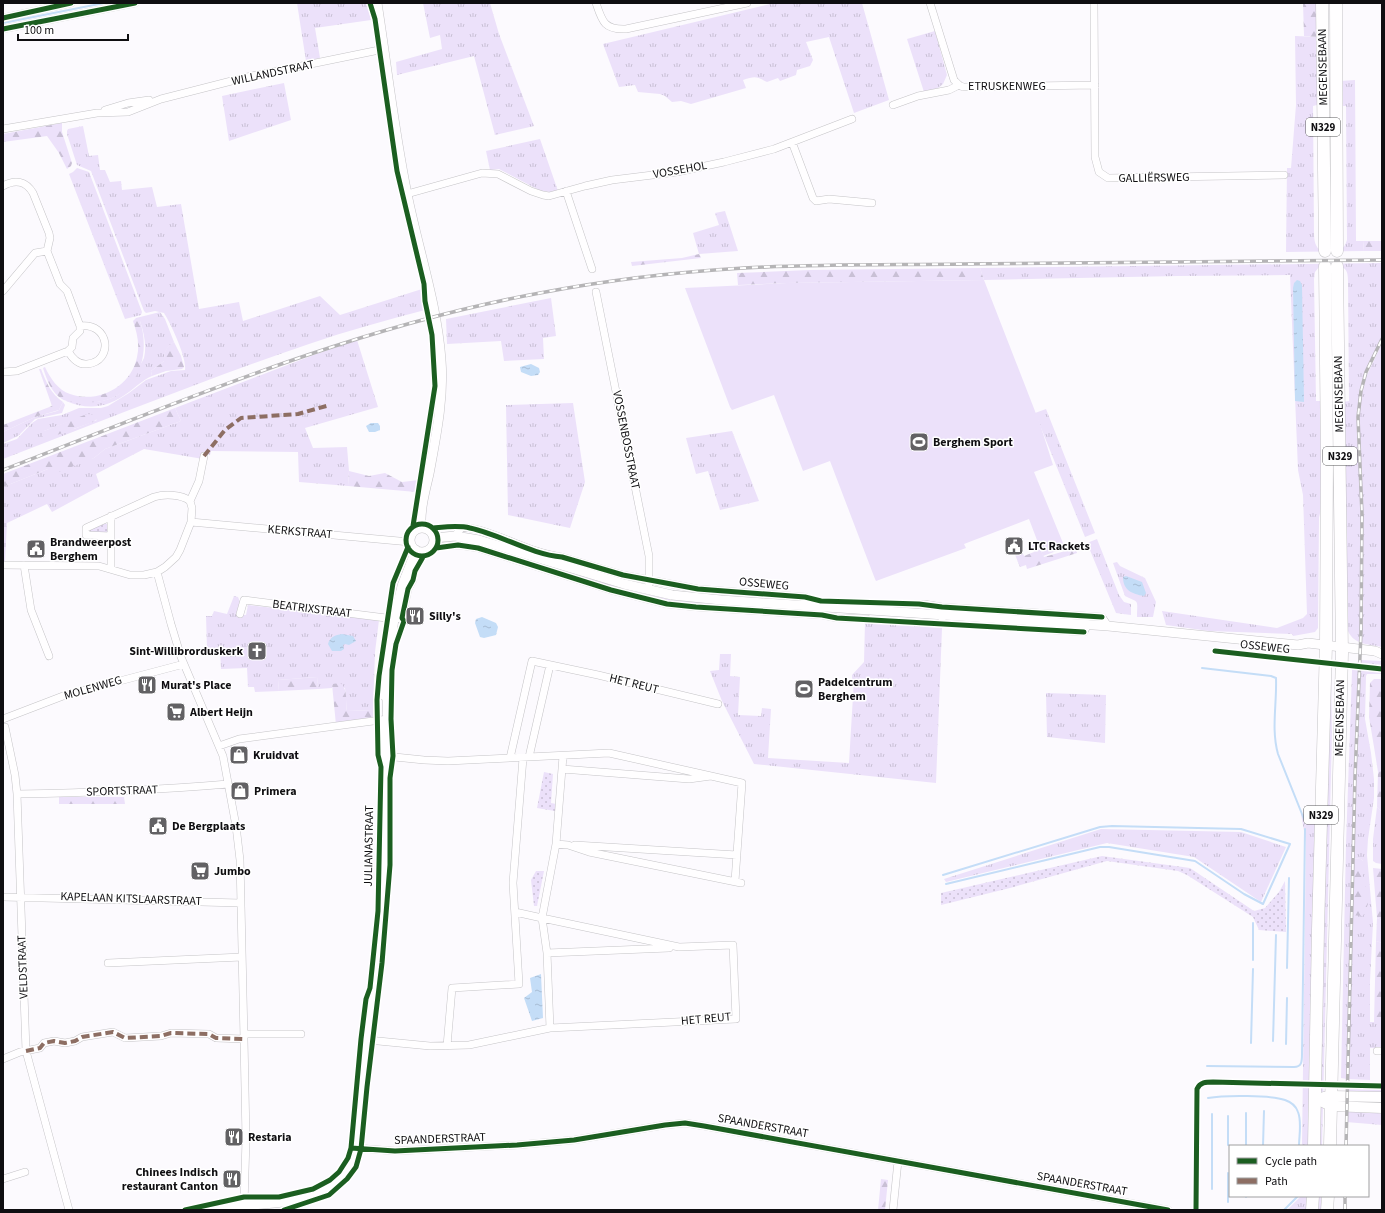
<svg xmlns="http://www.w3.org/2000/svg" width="1385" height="1213" font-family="'Source Sans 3',sans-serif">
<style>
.grass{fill:url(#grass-tufts);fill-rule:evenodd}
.forest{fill:url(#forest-firs)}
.park{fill:url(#park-dots)}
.pitch{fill:#ece1fa}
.water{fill:url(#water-ripples)}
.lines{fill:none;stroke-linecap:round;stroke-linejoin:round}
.stream{stroke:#c4ddf7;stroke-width:2}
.minor-casing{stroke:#c5c4c7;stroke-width:8}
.tertiary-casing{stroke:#c5c4c7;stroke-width:10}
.secondary-casing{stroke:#c5c4c7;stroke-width:11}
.primary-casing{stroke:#c5c4c7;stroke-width:13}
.minor{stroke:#fffeff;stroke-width:7}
.tertiary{stroke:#fffeff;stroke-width:9}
.secondary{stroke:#fffeff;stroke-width:10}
.primary{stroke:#fffeff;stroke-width:12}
.rail-casing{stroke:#b5b4b6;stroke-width:3.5}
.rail{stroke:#fff;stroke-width:2;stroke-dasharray:6;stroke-linecap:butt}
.quiet{stroke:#8d6e63;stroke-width:4;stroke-dasharray:8 4;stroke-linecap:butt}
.cycleway-casing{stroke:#fff;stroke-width:8}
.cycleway{stroke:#1b5e20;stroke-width:5}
.labels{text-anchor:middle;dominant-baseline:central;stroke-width:3;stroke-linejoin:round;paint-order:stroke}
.shield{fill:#fff;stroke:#575658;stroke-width:1}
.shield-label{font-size:11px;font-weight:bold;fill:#0f0e11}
.street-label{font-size:12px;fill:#0f0e11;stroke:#fff}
.poi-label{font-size:12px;font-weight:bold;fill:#0f0e11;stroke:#fff;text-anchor:start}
</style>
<defs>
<pattern id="grass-tufts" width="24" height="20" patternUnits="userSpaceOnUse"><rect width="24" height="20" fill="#ece1fa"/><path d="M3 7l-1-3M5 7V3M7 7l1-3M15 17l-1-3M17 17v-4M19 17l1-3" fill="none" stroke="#c9c0d5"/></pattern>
<pattern id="forest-firs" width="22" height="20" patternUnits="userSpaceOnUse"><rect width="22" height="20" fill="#ece1fa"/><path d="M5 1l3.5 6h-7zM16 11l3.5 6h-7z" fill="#c9c0d5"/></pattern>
<pattern id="park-dots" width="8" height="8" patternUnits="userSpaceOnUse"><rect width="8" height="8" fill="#ece1fa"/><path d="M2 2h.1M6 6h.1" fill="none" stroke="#c9c0d5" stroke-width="1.8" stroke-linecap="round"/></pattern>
<pattern id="water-ripples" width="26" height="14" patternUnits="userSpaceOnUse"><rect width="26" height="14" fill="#c4ddf7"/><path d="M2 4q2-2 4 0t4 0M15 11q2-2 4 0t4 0" fill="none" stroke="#a7bcd3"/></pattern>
</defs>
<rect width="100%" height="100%" fill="#fcfafe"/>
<path class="grass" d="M297,3H368L371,20L315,28L320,58L306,61Z
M423,3H490L499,34L534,126L495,135L474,56L397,75L396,62L442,49L440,35L430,38Z
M774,3H862L889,100L854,113L829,37L806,42L813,60L810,66L797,70L796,75L780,81L778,78L767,82C756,76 755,76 743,80L746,88L691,104L681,101L672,102L665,96L660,94L638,92L635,85L619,87L603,44Z
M935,31L947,75L943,84L938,88L924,92L907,39Z
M1295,36L1320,37L1317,105L1313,106L1314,233C1314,240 1315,248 1322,251C1334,251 1343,254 1347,240L1346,106H1342L1340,81L1355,80L1356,241H1364L1363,251L1286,252L1287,168H1291L1296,105Z
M284,83L291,120L229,141L222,96Z
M83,126L89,156L98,155L100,170H105L110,182L121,181L122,190L152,187L157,207L181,204L199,309L239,302L243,321L320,296L340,315L422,289L425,310C386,320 347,331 309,344C206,379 105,420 3,459V444L17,439L32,423L38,419L62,415L79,408H101L108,406L129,393L146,380L171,371L185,370C187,358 171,324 164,313L155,311L146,313L144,311L91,171L77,165L67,134V131L68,129ZM87,415L97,420L74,429L44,431Z
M540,139L558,191L551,192L541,191L499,169L490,170L486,151Z
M77,168L89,172L142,312L141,315L125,319L69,174L73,172Z
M725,211L738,251L699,254L693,233L719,225L715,213Z
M1382,263V337L1370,362L1367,375L1382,343V647C1369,644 1354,645 1348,631L1343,402L1349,401L1348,281C1348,269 1345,266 1332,266C1328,266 1323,265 1319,267L1315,272L1314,279L1316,401H1321L1323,498L1319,518L1318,628L1315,632L1293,636L1292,634L1209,631L1166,625L1162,611L1277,628L1303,618L1307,614L1303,495L1298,470L1290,275L1178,276L984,280L980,268Z
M551,298L556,336L543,338L544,359L504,361L501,341L447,344L446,319Z
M160,312L165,319L174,342C167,347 164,351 164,361L151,371L152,376C143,380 137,386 129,392C109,407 90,411 66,401C80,400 92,404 106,400C123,395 128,386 136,371C139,367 142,362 144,358C147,346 144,333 140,321H133L136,318Z
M357,340L378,407L305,428L313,448L347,447L349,471L348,486L299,482L298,452L211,451L210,455L205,453L203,459L144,449L96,474L100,486L52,512L47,504L7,523L5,561H3V487L48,469L94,458L105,449L181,421L175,408L311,356Z
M63,402L65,405L62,413L35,419L18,436L3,443V432L35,417L57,411L59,410Z
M573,403L585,482L570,528L508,515L506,405Z
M1046,409L1095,533L1085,537L1035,413Z
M732,431L759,501L720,510L708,471L696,474L686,438Z
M1097,539L1119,595L1124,602L1131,604V615L1116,613L1087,543Z
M476,544L600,581L625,590L670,599L669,602L628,592L476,545Z
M1117,562L1120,566L1145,578L1156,602L1153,617H1137C1137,599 1140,603 1125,596L1113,563Z
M234,596L238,597L240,602L238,614L246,615L248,605L379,620L375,652L373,710L347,711L345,688L332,684V688L318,689L317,677L278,680L279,691L255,692L254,687H248L247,668L221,669L220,649H207L206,616H212L214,611L227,614Z
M674,600L812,610L833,613L832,614L673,603Z
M865,622L892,623L942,628L936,783L754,764L722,701L710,671L719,670L720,654H731L730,676L740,677L738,715L761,716L762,708L771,709L768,758L849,763L854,679H852V675L864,662Z
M1361,660L1382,661V674H1367L1366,676L1365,719L1371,753L1374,779V798L1368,839L1367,855L1373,923L1370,981V1022H1382V1048H1370V1080L1347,1079L1341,1078L1346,844L1352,672V665ZM1352,858L1361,859L1363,861V881Z
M1331,673L1332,732L1322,1146H1302L1306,842L1301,814L1322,815Z
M1046,693L1106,695L1105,743L1047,737Z
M1374,747H1382V770L1378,772Z
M1377,807L1382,812V864L1376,863L1373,861V839Z
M1101,829L1241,832L1286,847L1261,902L1194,857L1107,843L946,882L944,879Z
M1377,918L1382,920V943L1376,941Z
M1347,1086L1382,1087V1095L1347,1094Z
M1346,1110L1369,1111L1382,1114V1125L1346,1122Z
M1301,1196H1321V1210H1287Z"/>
<path class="forest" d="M1303,3H1319L1320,37L1304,36Z
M62,123V132L72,163L71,166L67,169L59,153L47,136L3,142V134Z
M1364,241H1382V251H1363Z
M699,254L701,258L632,266L631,262L682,258Z
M980,268L984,280L787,283L738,285L737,273L809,270Z
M133,321H140C153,361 132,405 86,402C79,402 68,403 62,399C51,392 47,380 43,368L45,367C50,378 58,390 70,394C98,404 131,387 137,357C140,344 137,333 133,321Z
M174,342L181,356L184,367L182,369L166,371L152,376L151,371L164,361C164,351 166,347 174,342Z
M39,369H41C46,382 51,394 63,402L59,410L35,417L3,432V425L52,406Z
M175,408L181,421L105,449L94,458L59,472L48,469L3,487V474Z
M87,414L97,415L98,418L93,422L43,440V433L44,431Z
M349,471L369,476L385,473L402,482L419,480L416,492L348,486Z
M1016,537L1024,556L1034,552L1030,543L1036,541L1044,557L1076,548L1077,553L1027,569L1026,565L1020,567L1009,540Z
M317,677L318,689L279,691L278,680Z
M1374,679H1382V747H1374L1369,717L1370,683Z
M340,683C348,688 346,703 347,711L373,710V720L336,725L332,684Z
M1382,770V812L1377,807L1378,772Z
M59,797H124L125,804H59Z
M1351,858L1361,859L1363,861V881L1367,889L1368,898V904L1363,916L1350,915Z
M1373,868L1382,869V920L1377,918Z
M1376,941L1382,943V1022L1374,1023Z
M881,1179L888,1180L885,1210H878Z"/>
<path class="park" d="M104,523L107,524C109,527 109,531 107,534L89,532L90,530Z
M544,772L553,774L551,803L556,804L555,811L537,808Z
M1102,856L1190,868L1254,911L1265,908L1279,892L1285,881L1286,932L1259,930L1253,917L1187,875L1178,871L1107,861L1010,888L941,905V893Z
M536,871H544L537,906H534L531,880Z"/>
<path class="pitch" d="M984,280L1040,424L1053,465L1034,472L1065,548L1043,556L1029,519L964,544L966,548L876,581L875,579L830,461L803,471L774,395L732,410L730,407L685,288L787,283Z"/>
<path class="water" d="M1297,280L1300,281L1302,285L1304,402L1295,401L1293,288L1294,283Z
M531,364L539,368L540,372L538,375L531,376L521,372L520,367Z
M371,423H378L380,426V430L375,432H369L366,426Z
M1126,576L1142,582L1146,593L1144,596C1132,594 1123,590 1123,577Z
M482,617L496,623L498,627L496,635L484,638L480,637L475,623L476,619Z
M342,634L353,636L356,641L349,645L345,644L343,645L344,649L341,651H332L328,644C330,637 335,635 342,634Z
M541,974L543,1018L532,1021L524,998L532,992L530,978Z"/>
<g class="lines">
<path class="stream" d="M3,23L104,3
M1202,668L1271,676L1276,678C1277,704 1271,729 1278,754L1304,819
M943,875L1100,827L1112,826L1241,829L1290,844L1263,904L1244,894L1195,861L1109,847H1100L946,884
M1253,960V923
M1287,968L1289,878
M1273,1041L1276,935
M1251,1043L1253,969
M1286,1044L1287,998
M1207,1066L1294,1067C1302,1067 1302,1061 1302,1054L1305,829
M1208,1098C1224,1095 1271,1095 1285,1100C1291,1102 1296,1106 1298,1112C1302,1122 1299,1136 1299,1146
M1212,1114V1189
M1228,1116V1145
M1246,1146V1113
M1263,1146L1264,1111
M1228,1173V1202
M1246,1197V1196
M1284,1210L1298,1196"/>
<g class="minor-casing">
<path id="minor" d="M596,3C602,21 604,30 626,29L747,3
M930,3L954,80L959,85L963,87L1095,85
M1094,3L1095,157L1099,172L1108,178L1284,175
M3,18L71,3
M3,29L135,3
M893,105L918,96L949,90L959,85
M105,110L128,103L149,100
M3,129L97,113L128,112L161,99L247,77L384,49
M792,142L813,198L816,201L829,199L872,203
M3,186C15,179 26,181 33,193L49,233L50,238L47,251L60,284L67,291L80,326V331L73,338L72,347L68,351C72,358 78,365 87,364C114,362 110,322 80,326
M566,191L592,269
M407,194L482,173L498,174L531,191L543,195L549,196L585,186L612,180L677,172L724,162L774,149L852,119
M3,291L35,253L47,251
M596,292L649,556V584
M3,372L17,371L68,351
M191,522L410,542
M111,536L86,535V528L154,497C164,494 181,494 190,501
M455,536L462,527C496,530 527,553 562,557L623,575L698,589L805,597L804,606
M443,546L458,545L478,548L611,590L667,604L696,607L822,615L837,618L867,619
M3,565L99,566L130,575H144L157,572L165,567L176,557L180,550L191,522L192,508L190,501L199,481L204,456
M24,565L31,610L49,656
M111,569V516
M157,572L171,624L181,657L223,756L236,826L240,860L244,1039L246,1139L244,1205
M924,604L942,607L1102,617L1108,626
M942,611V623L1084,632L1088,624
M240,614L244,600L394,619L402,618L408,589L413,580L405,576
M3,719L63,696L184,664
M5,727L15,775L17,794L26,1051L69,1210
M219,746L239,739L388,719
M385,756L424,760L448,761L609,753L711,776
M529,757L550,665
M510,758L532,661L598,675L718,704
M562,769L689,779L711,776L742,783L735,881
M17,794C87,793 158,790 228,784
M556,844L568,845L589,852L741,883
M575,845L737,855
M3,897L241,903
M515,912L542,918L679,947L733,945L736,1019L550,1028L547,953L542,918L556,844L563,756
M547,953L669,948
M108,963L242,957
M244,1034H301
M368,1040L430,1046L469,1045L550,1028
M447,1046L452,988L519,984L513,883L523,758
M1377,1051H1382
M3,1059L20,1052L40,1048L44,1043L54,1041L65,1043L75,1041L82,1037L113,1032L125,1038L161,1036L171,1033L209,1034L216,1038L244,1039
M356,1148L395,1151L517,1145L574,1140L665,1125L685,1123L704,1126L1168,1210
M3,1179L25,1172
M893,1210L898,1161"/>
</g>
<g class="tertiary-casing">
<path id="tertiary" d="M377,3C387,67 394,131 407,194C418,249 437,304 441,360C444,398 436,436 429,474C425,491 420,509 421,527
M410 540a12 12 0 1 1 24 0a12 12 0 1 1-24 0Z
M434,538L455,536L479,540L624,584L672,595L721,600L1108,626L1298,645L1308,643L1375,651L1382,654
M383,695L394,619L402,586L416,550
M383,727V770
M213,1210C254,1200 320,1211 347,1171C352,1164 353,1156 356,1148L378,960L382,921L385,787L389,756L387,700L384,690"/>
</g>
<g class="secondary-casing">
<path id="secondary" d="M1324,1097L1332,1096L1382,1097
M1316,1099L1331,1106L1382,1108"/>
</g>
<g class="primary-casing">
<path id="primary" d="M1322,3L1325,251
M1336,3L1337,251
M1314,1146L1318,929L1326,645L1327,459L1325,266
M1330,1146L1342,653L1337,266
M1312,1210L1313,1196
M1327,1210L1328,1196"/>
</g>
<use href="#minor" class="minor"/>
<use href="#tertiary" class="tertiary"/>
<use href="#secondary" class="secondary"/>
<use href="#primary" class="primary"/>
<g class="rail-casing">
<path id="rail" d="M3,470C179,402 354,327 540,293C608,280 676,272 744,268C817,264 891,265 964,264C1103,263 1243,261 1382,260
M1346,1146L1355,777L1361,632L1362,514L1358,417L1361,391L1366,372L1382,339
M1345,1210V1196"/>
</g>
<use href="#rail" class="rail"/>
<path class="quiet" d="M204,456L225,430L241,418L298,414L330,405
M26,1051L40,1048L44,1043L54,1041L65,1043L75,1041L82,1037L113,1032L125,1038L161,1036L171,1033L209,1034L216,1038L244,1039"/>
<g class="cycleway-casing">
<path id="cycleway" d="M370,3L375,19L397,171L424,284L425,301L432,335L435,386L413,526
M3,18L71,3
M3,29L135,3
M406 540a16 16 0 1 1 32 0a16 16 0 1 1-32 0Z
M433,528C445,527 458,525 470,528C502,535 530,554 562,557L623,575L698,589L805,597L821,601L919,604L942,607L1102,617
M436,548L458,545L478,548L611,590L667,604L696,607L822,615L837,618L1084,632
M1215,651L1382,669
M351,1148L395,1151L517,1145L574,1140L665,1125L685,1123L704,1126L1168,1210
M185,1210L244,1197H279L313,1189L330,1180L339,1172L348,1158L351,1148L361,1039L366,999L370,988L378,911L381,767L378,755L377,700L379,676L393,583L408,547
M284,1210L329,1195L347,1179L356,1167L361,1149L367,1087L382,963L390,865V778L393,756L391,719L392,670L396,644L404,621L402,618L408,589L413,580L415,571L423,557
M1196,1210L1197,1089C1200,1082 1206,1082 1213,1082L1382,1086"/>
</g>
<use href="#cycleway" class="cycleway"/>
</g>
<defs>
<g id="stadium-square" transform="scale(1)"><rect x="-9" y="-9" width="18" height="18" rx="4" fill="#626164" stroke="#fff"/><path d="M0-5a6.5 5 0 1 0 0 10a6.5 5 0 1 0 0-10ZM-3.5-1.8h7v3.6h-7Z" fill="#fff"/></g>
<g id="civic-square" transform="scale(1)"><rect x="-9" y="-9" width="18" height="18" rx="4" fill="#626164" stroke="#fff"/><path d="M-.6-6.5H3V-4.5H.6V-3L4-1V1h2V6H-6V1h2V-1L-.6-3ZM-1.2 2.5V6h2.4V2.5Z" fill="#fff"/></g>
<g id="restaurant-square" transform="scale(1)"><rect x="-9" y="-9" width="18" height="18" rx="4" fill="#626164" stroke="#fff"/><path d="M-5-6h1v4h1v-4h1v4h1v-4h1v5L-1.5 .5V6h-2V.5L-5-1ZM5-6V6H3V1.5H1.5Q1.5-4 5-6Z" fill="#fff"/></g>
<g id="church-square" transform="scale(1)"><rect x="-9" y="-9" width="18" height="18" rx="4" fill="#626164" stroke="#fff"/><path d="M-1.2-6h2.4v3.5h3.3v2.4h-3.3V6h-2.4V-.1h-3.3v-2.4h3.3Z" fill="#fff"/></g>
<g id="supermarket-square" transform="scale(1)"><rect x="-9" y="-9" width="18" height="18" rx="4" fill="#626164" stroke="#fff"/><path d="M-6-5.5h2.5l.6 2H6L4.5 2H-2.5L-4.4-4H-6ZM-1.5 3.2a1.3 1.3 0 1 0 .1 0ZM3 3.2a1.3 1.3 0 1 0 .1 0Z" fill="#fff"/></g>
<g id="shop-square" transform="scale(1)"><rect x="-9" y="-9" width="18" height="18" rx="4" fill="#626164" stroke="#fff"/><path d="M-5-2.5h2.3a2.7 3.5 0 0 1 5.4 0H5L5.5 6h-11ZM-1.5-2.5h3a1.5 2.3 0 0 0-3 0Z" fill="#fff"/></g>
</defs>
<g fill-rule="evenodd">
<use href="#stadium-square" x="919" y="442"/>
<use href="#civic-square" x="1014" y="546"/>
<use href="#civic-square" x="36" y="549"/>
<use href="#restaurant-square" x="415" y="616"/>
<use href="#church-square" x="257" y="651"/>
<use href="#restaurant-square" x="147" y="685"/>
<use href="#stadium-square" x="804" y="689"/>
<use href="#supermarket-square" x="176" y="712"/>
<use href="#shop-square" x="239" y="755"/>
<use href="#shop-square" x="240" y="791"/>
<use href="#civic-square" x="158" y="826"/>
<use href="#supermarket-square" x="200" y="871"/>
<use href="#restaurant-square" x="234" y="1137"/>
<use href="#restaurant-square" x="232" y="1179"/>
</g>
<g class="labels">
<g class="shield">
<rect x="1306" y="118" width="34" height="18" rx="3"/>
<rect x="1323" y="447" width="34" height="18" rx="3"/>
<rect x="1304" y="806" width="34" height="18" rx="3"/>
</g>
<g class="shield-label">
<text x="1323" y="127">N329</text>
<text x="1340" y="456">N329</text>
<text x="1321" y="815">N329</text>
</g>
<g class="street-label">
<text transform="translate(1323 67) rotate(-91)">MEGENSEBAAN</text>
<text transform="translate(273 73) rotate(-12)">WILLANDSTRAAT</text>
<text x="1007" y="86">ETRUSKENWEG</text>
<text transform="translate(680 170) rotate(-10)">VOSSEHOL</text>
<text transform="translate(1154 178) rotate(-1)">GALLIËRSWEG</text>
<text transform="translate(1339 394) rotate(-91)">MEGENSEBAAN</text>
<text transform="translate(626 440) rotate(79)">VOSSENBOSSTRAAT</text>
<text transform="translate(300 532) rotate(5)">KERKSTRAAT</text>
<text transform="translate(764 584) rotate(5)">OSSEWEG</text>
<text transform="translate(312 609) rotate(7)">BEATRIXSTRAAT</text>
<text transform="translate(1265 647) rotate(6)">OSSEWEG</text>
<text transform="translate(634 684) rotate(14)">HET REUT</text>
<text transform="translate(93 688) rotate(-16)">MOLENWEG</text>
<text transform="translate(1340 718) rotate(-89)">MEGENSEBAAN</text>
<text transform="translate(122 791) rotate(-2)">SPORTSTRAAT</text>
<text transform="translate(369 846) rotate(-89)">JULIANASTRAAT</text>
<text transform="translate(131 899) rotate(2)">KAPELAAN KITSLAARSTRAAT</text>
<text transform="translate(23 967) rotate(-92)">VELDSTRAAT</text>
<text transform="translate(706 1019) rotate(-5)">HET REUT</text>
<text transform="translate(763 1126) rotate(10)">SPAANDERSTRAAT</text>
<text transform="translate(440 1139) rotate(-2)">SPAANDERSTRAAT</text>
<text transform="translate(1082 1184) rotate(10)">SPAANDERSTRAAT</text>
</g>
<g class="poi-label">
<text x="933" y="442">Berghem Sport</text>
<text x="50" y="542">Brandweerpost<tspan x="50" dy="14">Berghem</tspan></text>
<text x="1028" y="546">LTC Rackets</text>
<text x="429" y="616">Silly's</text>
<text x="243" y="651" text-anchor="end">Sint-Willibrorduskerk</text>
<text x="818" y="682">Padelcentrum<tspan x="818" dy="14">Berghem</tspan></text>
<text x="161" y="685">Murat's Place</text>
<text x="190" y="712">Albert Heijn</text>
<text x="253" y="755">Kruidvat</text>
<text x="254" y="791">Primera</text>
<text x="172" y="826">De Bergplaats</text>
<text x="214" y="871">Jumbo</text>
<text x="248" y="1137">Restaria</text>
<text x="218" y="1172" text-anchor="end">Chinees Indisch<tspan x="218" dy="14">restaurant Canton</tspan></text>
</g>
</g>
<rect width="1385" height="1213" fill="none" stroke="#0f0e11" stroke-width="8"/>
<rect x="1229" y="1145" width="140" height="52" fill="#ffffff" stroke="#9f9fa0"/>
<rect x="1237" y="1158" width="20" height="6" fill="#1b5e20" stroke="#9f9fa0"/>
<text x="1265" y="1165" font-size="12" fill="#0f0e11">Cycle path</text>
<rect x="1237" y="1178" width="20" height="6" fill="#8d6e63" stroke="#9f9fa0"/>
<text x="1265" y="1185" font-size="12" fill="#0f0e11">Path</text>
<path d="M18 34v6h110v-6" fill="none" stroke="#0f0e11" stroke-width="2"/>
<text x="24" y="34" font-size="12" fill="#0f0e11" stroke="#ffffff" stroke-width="3" paint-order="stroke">100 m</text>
</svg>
